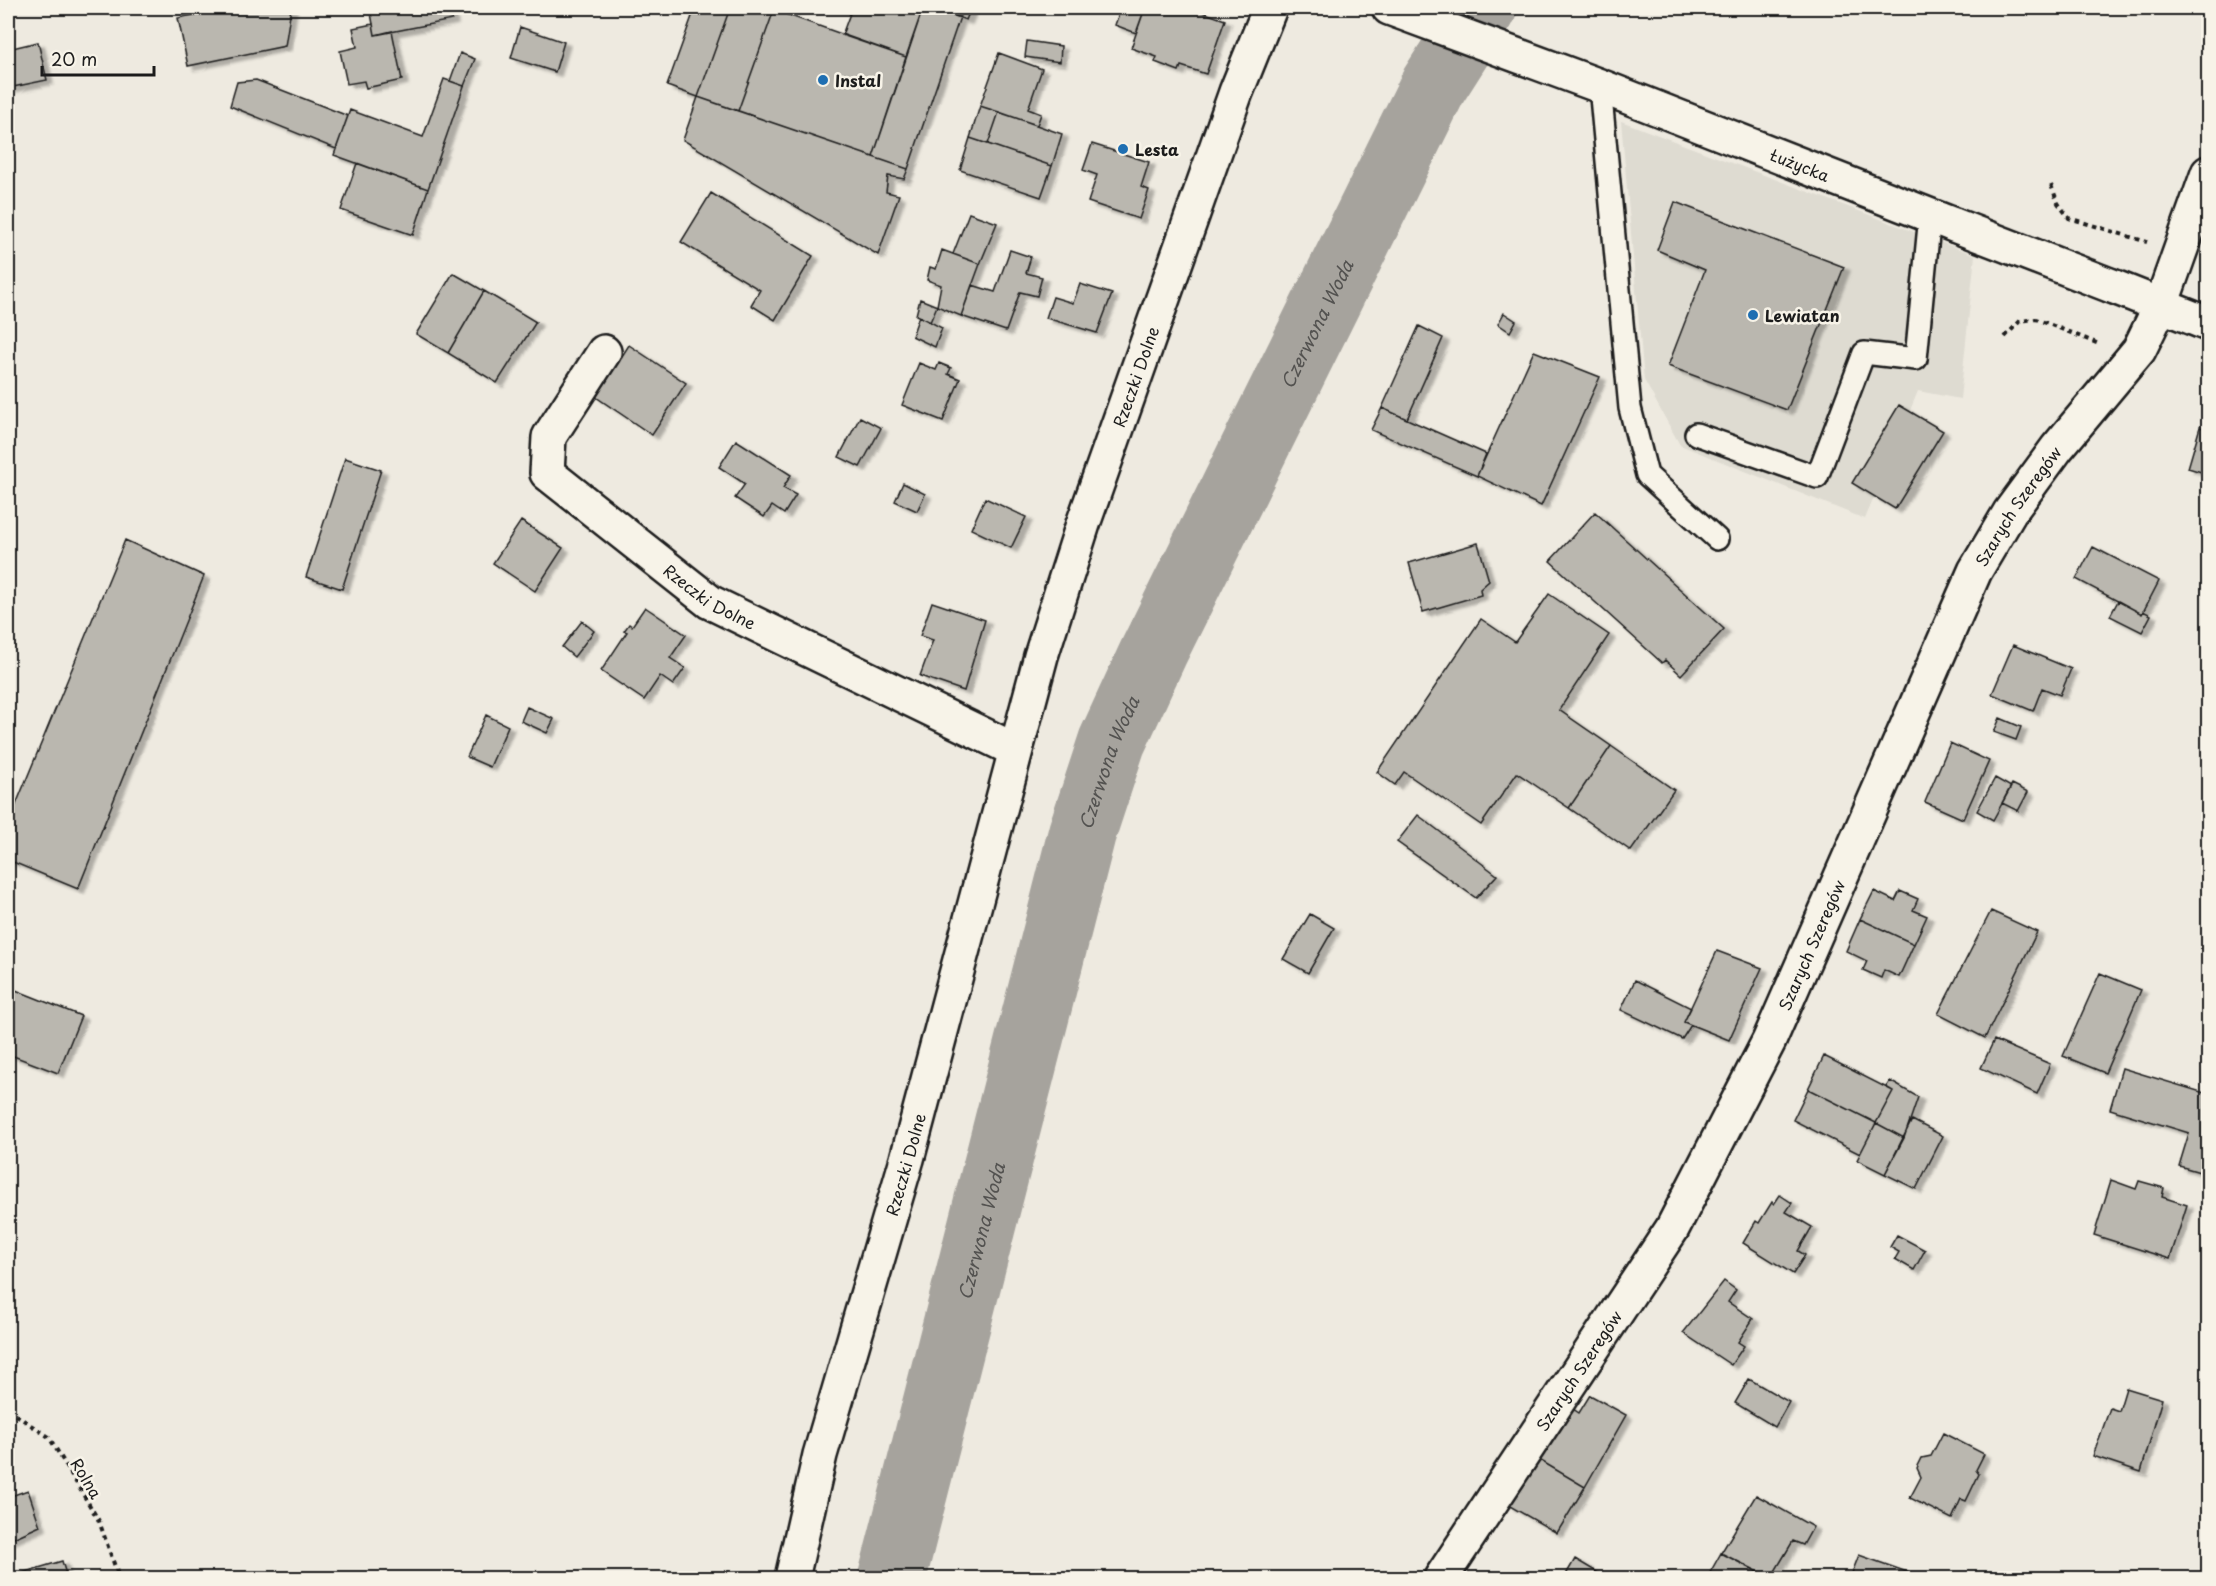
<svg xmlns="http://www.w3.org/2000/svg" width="2216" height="1586" font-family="'Playpen Sans',sans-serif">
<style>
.built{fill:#dedbd1}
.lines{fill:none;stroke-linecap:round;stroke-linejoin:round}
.river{stroke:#a6a39d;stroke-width:68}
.building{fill:#bab7af;stroke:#1c1c1c;stroke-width:1.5;filter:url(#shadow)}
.lane-casing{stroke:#1c1c1c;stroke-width:26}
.street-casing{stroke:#1c1c1c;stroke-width:38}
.secondary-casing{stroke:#1c1c1c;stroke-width:38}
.path{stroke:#1c1c1c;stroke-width:4;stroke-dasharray:4.5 4.5;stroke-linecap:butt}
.lane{stroke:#f7f3e8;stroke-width:21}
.street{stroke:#f7f3e8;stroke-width:33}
.secondary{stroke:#f7f3e8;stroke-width:33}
.secondary-bridge-casing{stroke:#1c1c1c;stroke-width:38;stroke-linecap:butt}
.secondary-bridge{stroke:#f7f3e8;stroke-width:33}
.poi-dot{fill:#1f6fb2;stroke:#f7f3e8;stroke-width:2}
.labels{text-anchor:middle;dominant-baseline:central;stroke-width:5;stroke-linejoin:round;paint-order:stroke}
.poi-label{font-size:16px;font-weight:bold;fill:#1c1c1c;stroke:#f7f3e8;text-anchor:start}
.street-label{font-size:16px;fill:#1c1c1c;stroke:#f7f3e8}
.water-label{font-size:18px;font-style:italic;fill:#535250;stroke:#f7f3e8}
</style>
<defs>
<filter id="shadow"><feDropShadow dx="6" dy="4" stdDeviation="1.5" flood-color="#0004"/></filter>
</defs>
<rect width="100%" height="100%" fill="#eeeae0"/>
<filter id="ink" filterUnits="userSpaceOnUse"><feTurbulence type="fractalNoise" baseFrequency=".0167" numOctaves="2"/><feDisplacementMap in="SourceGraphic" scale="12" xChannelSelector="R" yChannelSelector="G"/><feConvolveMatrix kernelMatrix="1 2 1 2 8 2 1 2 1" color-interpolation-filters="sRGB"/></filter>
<g filter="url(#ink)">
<path class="built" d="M1621,121L1975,255L1960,399L1918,391L1865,519L1680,445L1644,380Z"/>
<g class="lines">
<path class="river" id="s1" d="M892,1578L1082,833L1112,742L1154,651L1434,85L1483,8"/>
</g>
<path class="building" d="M229,8H291L285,46L188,66L178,18Z
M370,8H450L452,20L375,35Z
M695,8H730L698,97L667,86Z
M730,8H767L774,10L738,111L698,97Z
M852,8H923L906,57L842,35Z
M923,8H932L960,17L908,169L873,157Z
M932,8H971L966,20Z
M1121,8H1145L1136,33L1115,25Z
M1145,8H1191L1225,20L1206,74L1181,66L1179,71L1155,62L1157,57L1131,48Z
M774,10L906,57L873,157L738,111Z
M373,24L375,35L392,31L402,80L366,88L364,81L347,84L340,51L357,47L353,28Z
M520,27L564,42L555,72L511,58Z
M1027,41L1061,46L1060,62L1025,57Z
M38,42L47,80L8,88V49Z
M460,53L475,59L464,86L450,81Z
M999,53L1042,69L1028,109L1041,114L1037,125L980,106Z
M444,79L464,86L428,189L334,155L350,110L423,137Z
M256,80L348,116L336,149L230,106L237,82Z
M698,97L908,169L904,179L888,176L886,192L899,195L878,255L683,140Z
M980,106L999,112L988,144L970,138Z
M999,112L1062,134L1052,166L988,144Z
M970,138L1052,166L1041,197L960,170Z
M1092,144L1149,162L1141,187L1149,190L1139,219L1088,202L1097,175L1083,170Z
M357,163L428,189L413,235L341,210Z
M711,193L813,256L775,320L751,305L760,290L681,242Z
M1675,202L1844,267L1787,410L1668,366L1705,270L1657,250Z
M969,213L997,223L980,264L953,254Z
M942,250L980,264L961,316L937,306L941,285L927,280L930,267L936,269Z
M1010,250L1031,257L1026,273L1042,277L1037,296L1020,292L1006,331L961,316L972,285L995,292Z
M453,273L484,291L448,353L416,334Z
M1080,284L1112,294L1097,333L1046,318L1053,297L1073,303Z
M484,291L536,322L497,383L448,353Z
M920,299L937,306L930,322L916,315Z
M1504,313L1516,321L1510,332L1498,324Z
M919,316L942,328L935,347L912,336Z
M1419,326L1443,338L1407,419L1382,408Z
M629,345L686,383L652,435L596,397Z
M1534,351L1600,377L1541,506L1477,476Z
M919,363L936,370L939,363L951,368L948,374L960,379L943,421L902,405Z
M1899,405L1943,431L1895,509L1852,483Z
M1382,408L1486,454L1477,476L1371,430Z
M860,417L881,428L860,467L839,457Z
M2200,427L2208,429V474L2188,468Z
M736,440L791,475L783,488L796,495L784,514L772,506L764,517L735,498L745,484L719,467Z
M345,458L381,470L342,589L306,577Z
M903,483L925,494L917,511L895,501Z
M985,498L1026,517L1011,548L971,529Z
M1595,512L1724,629L1681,675L1665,660L1662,663L1550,561Z
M521,521L563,548L535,591L493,563Z
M125,540L204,576L78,889L8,860V824Z
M1478,543L1489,581L1480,589L1481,595L1423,612L1409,563Z
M2093,547L2159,581L2142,614L2076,579Z
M1549,594L1609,635L1559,710L1611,746L1569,808L1517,773L1481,825L1404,772L1395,785L1377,772L1481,619L1515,642Z
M2118,601L2142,614L2143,611L2151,615L2142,632L2110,616Z
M932,602L985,620L964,691L920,676L933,640L920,636Z
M645,607L686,635L670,658L685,668L673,685L660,676L644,700L601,671L627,632L624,631L629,624L632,626Z
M582,621L594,631L574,657L562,647Z
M2013,645L2071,669L2060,695L2042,688L2033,711L1992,694Z
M527,707L554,719L547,733L521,721Z
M486,715L508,726L490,767L467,757Z
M2000,718L2021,727L2016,740L1994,732Z
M1950,743L1989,761L1963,819L1925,802Z
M1611,746L1674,790L1631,851L1569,808Z
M1995,778L2011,787L1993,820L1977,811Z
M2012,784L2028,792L2018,811L2002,803Z
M1418,815L1497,875L1476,898L1397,842Z
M1874,891L1895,901L1900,891L1918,899L1913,910L1927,916L1914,944L1860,919Z
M1991,911L2037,932L1985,1038L1938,1014Z
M1310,914L1334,928L1308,973L1283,959Z
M1860,919L1914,944L1899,977L1884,970L1881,978L1863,970L1867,961L1846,951Z
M1717,951L1762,968L1729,1040L1684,1022Z
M2100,973L2141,990L2105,1073L2063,1056Z
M1635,980L1691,1008L1684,1022L1691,1025L1682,1039L1621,1010Z
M8,987L81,1016L58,1073L8,1054Z
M1994,1040L2050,1064L2037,1094L1981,1068Z
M1824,1056L1893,1091L1876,1123L1808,1089Z
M2122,1068L2208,1094V1143L2200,1172L2179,1166L2189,1133L2110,1109Z
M1890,1081L1918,1097L1904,1138L1876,1123L1893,1091L1886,1087Z
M1808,1089L1876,1123L1860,1154L1793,1120Z
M1912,1120L1943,1136L1916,1189L1885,1174Z
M1876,1123L1904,1138L1885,1174L1857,1160Z
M2111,1180L2136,1189L2139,1181L2164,1188L2162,1197L2187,1205L2170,1259L2094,1235Z
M1780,1195L1792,1203L1786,1212L1812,1227L1798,1251L1805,1255L1793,1274L1743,1243L1756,1221L1759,1223L1772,1202L1774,1204Z
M1897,1235L1925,1250L1914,1270L1895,1259L1899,1252L1890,1247Z
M1724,1281L1736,1290L1728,1302L1753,1319L1738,1342L1744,1346L1731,1365L1683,1333Z
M1749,1379L1789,1402L1775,1427L1735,1403Z
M2126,1388L2162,1399L2141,1472L2093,1456L2110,1408L2119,1411Z
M1590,1395L1626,1415L1585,1487L1536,1458L1567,1405L1579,1413Z
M1943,1433L1984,1454L1976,1470L1979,1474L1966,1501L1961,1499L1952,1519L1910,1498L1921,1477L1917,1468L1922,1458L1931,1456Z
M1536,1458L1585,1487L1557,1533L1508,1505Z
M28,1490L40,1526L9,1540L8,1497Z
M1756,1495L1813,1527L1803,1545L1793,1541L1771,1578L1721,1553Z
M1721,1553L1769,1578H1707Z
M1859,1555L1924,1578H1850Z
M1575,1559L1607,1578H1564Z
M62,1561L67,1578H8V1577Z"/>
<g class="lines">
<g class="lane-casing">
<path id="lane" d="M1600,86L1630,408L1647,475L1717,539
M1696,434L1817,477L1864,353L1916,359L1930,215"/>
</g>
<g class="street-casing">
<g id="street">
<path id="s2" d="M604,352L549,437L547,473L710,602L1015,750"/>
<path id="s3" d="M792,1578L820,1455L907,1159L1041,656L1083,524L1236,92L1270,8"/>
<path id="s4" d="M1441,1578L1672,1229L1769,1041L1975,571L2010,512L2057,448L2139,350L2161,305L2208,173"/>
</g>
</g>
<g class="secondary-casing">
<g id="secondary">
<path id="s5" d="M1389,8L1600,86L1954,225"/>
<path d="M2112,286L2208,324"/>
</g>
</g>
<path class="path" d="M2051,185L2058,203L2069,218L2147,242
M2005,337L2020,321L2036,319L2099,344
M8,1410L49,1437L99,1521L119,1578"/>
<use href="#lane" class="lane"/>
<use href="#street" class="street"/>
<use href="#secondary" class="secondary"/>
<g class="secondary-bridge-casing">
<path id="secondary-bridge" d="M1954,225L2112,286"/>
</g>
<use href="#secondary-bridge" class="secondary-bridge"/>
</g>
</g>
<g class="poi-dot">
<circle cx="823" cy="80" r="6"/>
<circle cx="1123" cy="149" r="6"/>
<circle cx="1753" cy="315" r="6"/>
</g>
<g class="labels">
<g class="poi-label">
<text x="835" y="80">Instal</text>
<text x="1135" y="149">Lesta</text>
<text x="1765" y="315">Lewiatan</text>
</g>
<g class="street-label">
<text stroke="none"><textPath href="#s5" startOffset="440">Łużycka</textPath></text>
<text stroke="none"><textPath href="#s3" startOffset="1250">Rzeczki Dolne</textPath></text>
<text stroke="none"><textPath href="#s4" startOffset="1221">Szarych Szeregów</textPath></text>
<text stroke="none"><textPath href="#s2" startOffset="342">Rzeczki Dolne</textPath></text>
<text stroke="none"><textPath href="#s4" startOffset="735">Szarych Szeregów</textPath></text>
<text stroke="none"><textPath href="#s3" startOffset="429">Rzeczki Dolne</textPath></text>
<text stroke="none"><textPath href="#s4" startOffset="249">Szarych Szeregów</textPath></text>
<text transform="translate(87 1478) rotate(59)">Rolna</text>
</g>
<g class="water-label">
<text stroke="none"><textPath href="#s1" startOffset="1330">Czerwona Woda</textPath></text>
<text stroke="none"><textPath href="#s1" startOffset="844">Czerwona Woda</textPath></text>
<text stroke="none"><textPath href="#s1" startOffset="358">Czerwona Woda</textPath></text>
</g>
</g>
<rect width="2216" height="1586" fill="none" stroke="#f7f3e8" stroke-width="30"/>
<rect x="15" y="15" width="2186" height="1556" fill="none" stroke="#1c1c1c" stroke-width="2" filter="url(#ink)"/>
<path d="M42 66v9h112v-9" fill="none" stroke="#1c1c1c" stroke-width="3"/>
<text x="51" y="66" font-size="18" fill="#1c1c1c" stroke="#f7f3e8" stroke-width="4.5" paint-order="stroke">20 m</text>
</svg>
